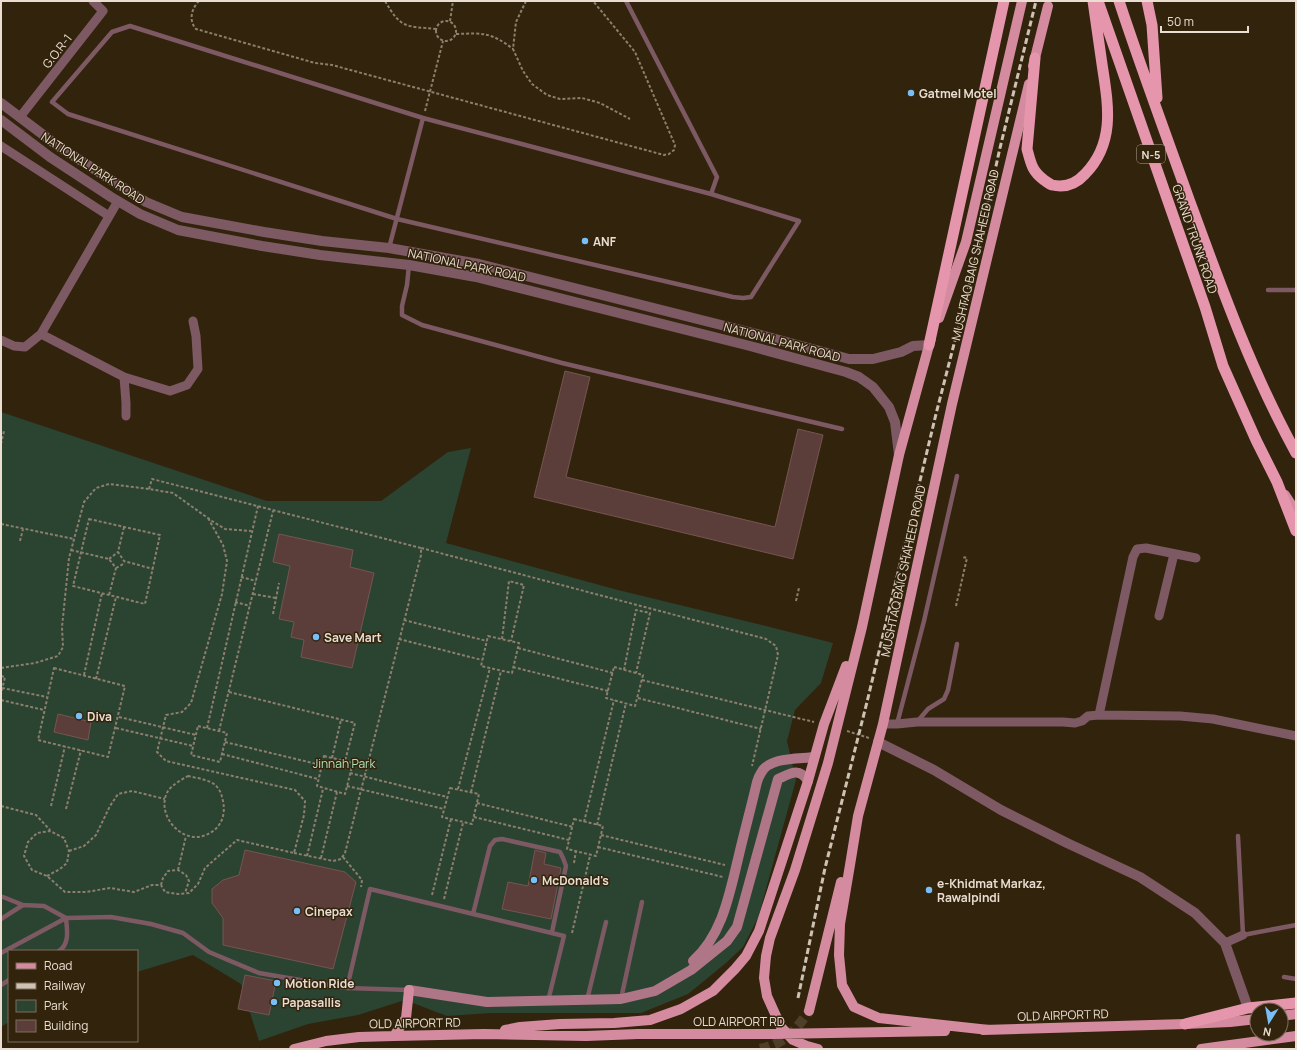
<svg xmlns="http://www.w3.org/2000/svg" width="1297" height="1050" font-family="Manrope,sans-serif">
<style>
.green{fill:#2b4331}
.building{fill:#5b3e3a;stroke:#755551}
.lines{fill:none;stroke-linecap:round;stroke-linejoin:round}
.primary-tunnel{stroke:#4d3f2a;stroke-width:10;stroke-dasharray:10 5;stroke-linecap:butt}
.path{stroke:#8c7f6d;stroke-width:2;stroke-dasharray:3 2;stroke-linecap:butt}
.service{stroke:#7d5963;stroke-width:4.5}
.minor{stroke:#7d5963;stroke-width:9}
.tertiary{stroke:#7d5963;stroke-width:10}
.secondary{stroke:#ae7686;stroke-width:10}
.primary{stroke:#d48ba0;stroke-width:10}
.trunk{stroke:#e595ac;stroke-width:11}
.rail{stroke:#cdc2b3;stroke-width:3;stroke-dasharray:6 3;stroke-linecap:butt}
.poi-dot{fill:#78bff7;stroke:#32230c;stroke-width:1.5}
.labels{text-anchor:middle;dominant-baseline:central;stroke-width:3;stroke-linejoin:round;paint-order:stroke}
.shield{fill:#32230c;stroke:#b2a696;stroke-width:1}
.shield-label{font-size:11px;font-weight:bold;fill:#e9ded1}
.street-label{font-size:12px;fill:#e9ded1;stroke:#32230c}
.poi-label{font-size:12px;font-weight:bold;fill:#e9ded1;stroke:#32230c;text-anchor:start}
.park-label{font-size:12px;fill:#ade2ba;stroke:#32230c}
</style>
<rect width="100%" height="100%" fill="#32230c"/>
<path class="green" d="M1,412L267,501H381L448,452L471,448L446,543L618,590L766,626L833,643L821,683L795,710L787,741L796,780L758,918L743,947L726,963L688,994L641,1013H491L447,1016L405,1000L358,1015L308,1024L259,1041L241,984L193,955L137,972V951H9V1022L1,1027Z"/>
<path class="building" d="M565,371L590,377L566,477L775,527L798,429L823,435L793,559L534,497Z
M279,534L353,550L350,567L374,573L352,668L301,657L304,640L291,637L294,622L279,619L290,566L273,562Z
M58,714L91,722L88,740L54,732Z
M245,850L345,872L356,882L333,969L223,945V918L212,903V889L223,880L239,875Z
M535,850L546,853L544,864L561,868L551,919L502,909L508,882L528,886Z
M245,975L276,981L269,1015L238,1009Z"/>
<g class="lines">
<path class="primary-tunnel" d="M760,1049C784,1044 796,1030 809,1011"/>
<path class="path" d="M199,1C192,8 188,20 196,29L315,63L332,65L664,155L669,154L674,150L675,145L635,52L593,1
M385,1C401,29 406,26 436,29
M526,1L516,22L513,49L523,71L532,84L547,95L560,99L582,98L600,103L630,119
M436 31a10 10 0 1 1 20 0a10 10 0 1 1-20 0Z
M450,21L453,1
M456,34C483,33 491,32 513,49
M425,111L443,41
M1,444L4,431
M149,489L152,479L421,548
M89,519L160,535L145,604L73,586Z
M1,524L74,539
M124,527L118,552L124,561L153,569
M20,541L23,529
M71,550L109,559L116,568L109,595
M109,559L118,552
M116,568L125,563
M241,577L256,581
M253,594L276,598
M796,601L799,588
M235,602L250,606
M956,606L967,558L962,557
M273,614L279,583
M404,620L487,641
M488,636L519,643L512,673L481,666Z
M399,639L482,660
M502,639L509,581L524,585L511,641
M518,648L613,673
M513,667L608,691
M614,667L643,675L635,706L606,698Z
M1,668L35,663L58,656L63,647L62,627L69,558L84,502L96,488L109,484L149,489L173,493L212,521L225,529L251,531
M54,668L125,686L108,757L38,740Z
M624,670L636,610L650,613L636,673
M84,675L102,593
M1,676L5,677L1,694
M96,679L116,597
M642,680L814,722
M2,688L47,697
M229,692L355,723L345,761
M638,698L761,729
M1,700L44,710
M119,717L196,735
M198,726L227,733L220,762L191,755Z
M116,728L193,746
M207,728L258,506
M219,731L273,511
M847,731L869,738
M225,742L321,765
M222,754L318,779
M324,756L353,763L345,794L317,786Z
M332,758L341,720
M350,773L447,797
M188,776C196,778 206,779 214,784C218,787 221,792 222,797C227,814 222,830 203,836C180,843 155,813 168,791C172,785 181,780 188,776Z
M347,786L444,809
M450,788L479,794L472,824L442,817Z
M458,789L490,668
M471,792L501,671
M477,803L573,827
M1,806L36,815L50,830
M51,806L65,746
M66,809L81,750
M474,817L569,840
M574,819L603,826L596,856L567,849Z
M584,822L614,700
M597,825L626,703
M601,835L725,865
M598,847L723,877
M69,851L84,846L96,835L110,806L118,794L132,791L165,799
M294,853L333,861L341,859L345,853L421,555V548L766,639L776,646L778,655L752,766
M307,856L323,789
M343,857L362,880L361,887
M321,858L337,792
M574,863L576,851
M178,870L186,836
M47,876L60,869L67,863L69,851L64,838L50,831L37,833L28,842L24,856L32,870L47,876L65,892H86L110,888L134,892L152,885H161L165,892L178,894L189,893L198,884L205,868L237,840L294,853L304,815L305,801L295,790L166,761L157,752L166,715L182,712L191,703L222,594L227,561L223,545L208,518
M161,885L163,878L168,871L178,870L186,875L189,881L185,893
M432,895L451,819
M444,899L463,823
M572,933L590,856"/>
<path class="service" d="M626,1L717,177L711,194
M130,26L423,118L711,194L799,221L751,297L743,298L733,297L397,219L68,114L52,102L112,32Z
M389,248L423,118
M409,265L407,285L402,306V315L422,325L562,363L842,429
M1268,290H1296
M917,722L928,709L944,699L948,690L957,644
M897,724L924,621L957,476
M1238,836L1243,935L1296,925
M1,897H3L23,905L44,906L66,918
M473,914L490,846L495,840L502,839L560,852L563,858L566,866L552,932
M1,919L23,905
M59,951C70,944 67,929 66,918
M1,953L66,918L111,917L151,924L183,933L209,952L259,973L347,988L409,990
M1284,977L1296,979
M1,985L9,980
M347,988L370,889L564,936L548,1001
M621,999L642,902
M587,1000L606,922"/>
<path class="minor" d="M20,117L103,11L93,1
M1,146L109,216
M41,334L124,377L126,403V416
M1,340L14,346L25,347L41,334L118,201
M124,377L170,391L187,385L198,369L196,336L193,321
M1159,616L1174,554
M1099,715L1133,557L1137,549L1146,548L1196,558
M883,724H897L917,722H1063L1075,723L1082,721L1088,716L1099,715L1180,716L1213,719L1296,736
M1225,943L1243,935"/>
<path class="tertiary" d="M1,103L58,146L119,185L146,202L182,217L264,232L322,241L389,248L479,264L753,333L849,359H873L901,352L913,346L929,345
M1,120L50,157L111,197L140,214L178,230L262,246L320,255L409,265L476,277L750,346L846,372L859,377L873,387L889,407L895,422L899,455
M878,742L934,770L1001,810L1067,843L1140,877L1195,913L1225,943L1248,1008"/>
<path class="secondary" d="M693,961C722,935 729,896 738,859C744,833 751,808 757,782C758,779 759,776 761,773C769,757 798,759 814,757
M409,990L487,1002L621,999L655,991L691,970L727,941L737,927L778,779C791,773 799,767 808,781"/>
<path class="primary" d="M1033,66L1048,6
M939,318L966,242L1022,1
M1285,495L1296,512
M809,1011L841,882
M1281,1016L1296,1014
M505,1030L520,1027L560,1024L614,1023L650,1020L681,1009L713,991L735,969L746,956L759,931L808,781L824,724L846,666
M983,1030L1185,1024L1230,1022L1257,1019
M989,1030L879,1018L854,1007L842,985L839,955L840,924L850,865L858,816L883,724L952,404L1029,84
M394,1036L406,1018L409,990
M294,1049L326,1041L359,1037L394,1036L484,1034L586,1036L638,1034H774L945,1031
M818,1049L807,1046L793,1040L781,1027L767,996L764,978L766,956L770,938L795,870L828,763L862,627L899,455L931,338
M1201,1049L1296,1036"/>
<path class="trunk" d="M1098,1L1205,307L1223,366L1256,440L1277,482L1296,531
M1119,1C1141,68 1166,135 1190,202C1221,287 1252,373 1296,453
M1147,1L1152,25L1157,98
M1035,58L1027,149C1031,164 1032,171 1044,180C1047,182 1049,184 1052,185C1065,188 1076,184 1085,174C1116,142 1108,104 1102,64C1099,43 1096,22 1093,1
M929,345L1004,1
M1185,1024L1248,1008L1296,1003"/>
<path class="rail" d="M798,998L825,868L867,702L936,414L970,282L1000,148L1036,1"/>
</g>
<g class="poi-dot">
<circle cx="911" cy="93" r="4"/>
<circle cx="585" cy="241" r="4"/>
<circle cx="316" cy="637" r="4"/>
<circle cx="79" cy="716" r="4"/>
<circle cx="534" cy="880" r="4"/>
<circle cx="929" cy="890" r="4"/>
<circle cx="297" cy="911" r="4"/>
<circle cx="277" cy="983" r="4"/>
<circle cx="274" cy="1002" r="4"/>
</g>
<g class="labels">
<rect class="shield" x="1137" y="145" width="28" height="18" rx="3"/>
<g class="shield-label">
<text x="1151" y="154">N-5</text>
</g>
<g class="street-label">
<text transform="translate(57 51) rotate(-52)">G.O.R-1</text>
<text transform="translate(93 168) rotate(33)">NATIONAL PARK ROAD</text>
<text transform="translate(1195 239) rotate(71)">GRAND TRUNK ROAD</text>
<text transform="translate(975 255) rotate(-77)">MUSHTAQ BAIG SHAHEED ROAD</text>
<text transform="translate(467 265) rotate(12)">NATIONAL PARK ROAD</text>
<text transform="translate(782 342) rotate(15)">NATIONAL PARK ROAD</text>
<text transform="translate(903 571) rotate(-78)">MUSHTAQ BAIG SHAHEED ROAD</text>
<text transform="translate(1063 1015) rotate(-2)">OLD AIRPORT RD</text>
<text x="739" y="1021">OLD AIRPORT RD</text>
<text transform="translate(415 1023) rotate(-1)">OLD AIRPORT RD</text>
</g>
<g class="poi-label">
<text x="919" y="93">Gatmel Motel</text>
<text x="593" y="241">ANF</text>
<text x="324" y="637">Save Mart</text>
<text x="87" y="716">Diva</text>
<text x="542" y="880">McDonald's</text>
<text x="937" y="883">e-Khidmat Markaz,<tspan x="937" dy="14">Rawalpindi</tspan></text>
<text x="305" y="911">Cinepax</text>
<text x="285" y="983">Motion Ride</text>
<text x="282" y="1002">Papasallis</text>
</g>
<g class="park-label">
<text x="344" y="763">Jinnah Park</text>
</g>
</g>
<rect width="1297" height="1050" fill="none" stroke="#e9ded1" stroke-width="4"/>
<rect x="8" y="950" width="130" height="92" fill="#32230c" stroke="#7b6e5b"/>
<rect x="16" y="963" width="20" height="6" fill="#d48ba0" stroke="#7b6e5b"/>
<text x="44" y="970" font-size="12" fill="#e9ded1">Road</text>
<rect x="16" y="983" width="20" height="6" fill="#cdc2b3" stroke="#7b6e5b"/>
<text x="44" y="990" font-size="12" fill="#e9ded1">Railway</text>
<rect x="16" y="1000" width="20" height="12" fill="#2b4331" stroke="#7b6e5b"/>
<text x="44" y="1010" font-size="12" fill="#e9ded1">Park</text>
<rect x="16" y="1020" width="20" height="12" fill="#5b3e3a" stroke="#7b6e5b"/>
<text x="44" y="1030" font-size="12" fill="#e9ded1">Building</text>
<g transform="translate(1269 1022) rotate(191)"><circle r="19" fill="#32230c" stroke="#7b6e5b"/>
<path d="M0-3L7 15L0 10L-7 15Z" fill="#78bff7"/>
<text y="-6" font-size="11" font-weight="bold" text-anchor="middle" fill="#e9ded1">N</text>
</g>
<path d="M1161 26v6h87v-6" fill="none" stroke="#e9ded1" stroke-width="2"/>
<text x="1167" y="26" font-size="12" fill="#e9ded1" stroke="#32230c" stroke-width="3" paint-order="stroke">50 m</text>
</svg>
